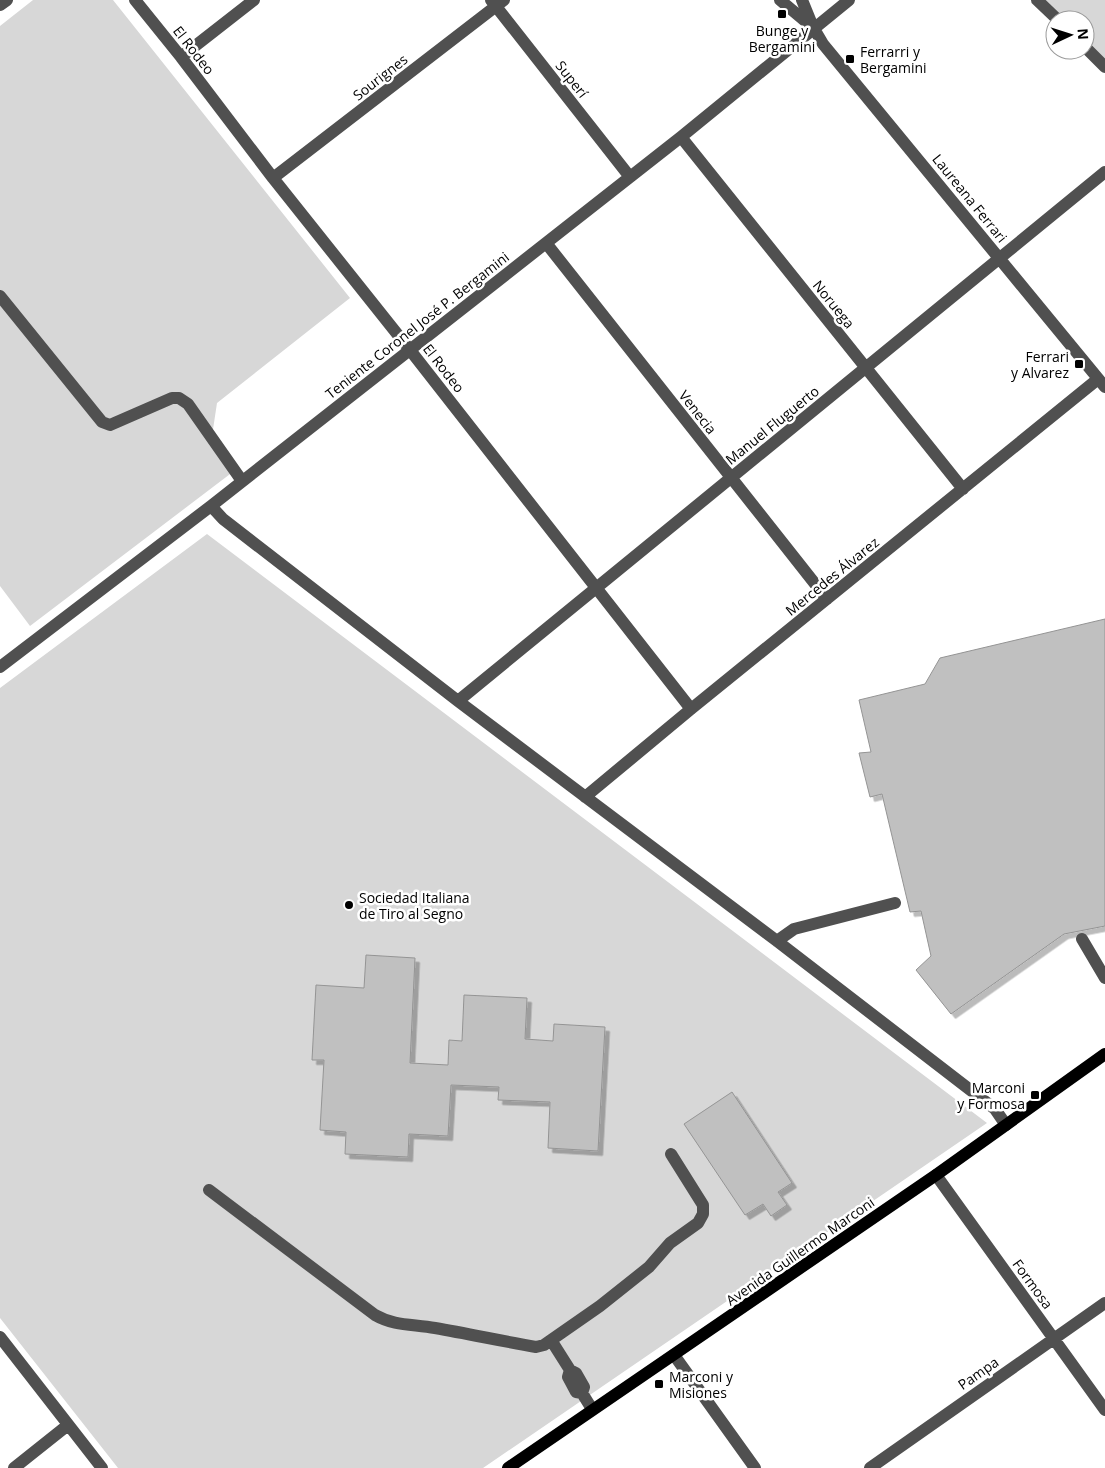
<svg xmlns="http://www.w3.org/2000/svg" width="1105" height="1468" font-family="'Open Sans',sans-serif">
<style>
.green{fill:#d7d7d7}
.building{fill:#c0c0c0;stroke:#949494;filter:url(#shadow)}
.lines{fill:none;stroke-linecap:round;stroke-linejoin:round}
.minor{stroke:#505050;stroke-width:12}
.major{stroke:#000;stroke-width:12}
.poi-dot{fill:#000;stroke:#fff;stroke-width:2}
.labels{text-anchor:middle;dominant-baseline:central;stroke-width:5;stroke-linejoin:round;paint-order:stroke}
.poi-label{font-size:14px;fill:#000;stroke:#fff;text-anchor:start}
.street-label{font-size:14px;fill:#000;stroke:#fff}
</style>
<defs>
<filter id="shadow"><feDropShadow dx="4.5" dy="4.5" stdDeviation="0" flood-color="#0004"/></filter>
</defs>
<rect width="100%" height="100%" fill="#fff"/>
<path class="green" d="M33,0H113L350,298L217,403L212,436L238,468L30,626L0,586V26Z
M1045,0H1105V63L1085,42V20H1064Z
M207,534L987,1123L483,1468H118L0,1318V688Z"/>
<path class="building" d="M1105,619V926L1064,934L951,1014L916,970L931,956L921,911L910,912L882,794L870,797L859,753L871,752L859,700L925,684L940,658Z
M366,955L415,958L410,1063L448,1065L449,1040L462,1041L464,995L527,998L525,1039L553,1041L554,1024L605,1027L598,1151L548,1148L550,1102L498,1100L499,1087L451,1085L448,1136L409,1134L408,1157L345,1154L346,1132L320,1130L324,1060H312L316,985L364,988Z
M732,1092L792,1183L778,1192L787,1205L771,1216L763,1204L745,1215L684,1124Z"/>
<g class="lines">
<path class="minor" d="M135,0L181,57L273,178L410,350L691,709
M491,0L630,177
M780,0L811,26
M802,0L813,27L823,44L1105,387
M1037,0L1058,20
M0,5L7,0
M1085,47L1105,67
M181,57L254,0
M681,137L963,489
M273,178L504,0
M546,243L827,599
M0,296L102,422L110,425L172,398H179L188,404L242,481
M211,506L223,519L458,701L777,941L995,1109L1006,1125
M0,667L211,506L681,137L849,0
M458,701L1105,172
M585,797L691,709L1098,379
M1082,939L1105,978
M777,941L794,929L895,903
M936,1175L1105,1410
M209,1190L375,1315C394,1326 414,1324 435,1328C469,1334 502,1341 536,1347L544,1345L600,1306L649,1267L670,1243L698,1223L703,1214V1205L671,1154
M0,1337L102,1468
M551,1340L570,1370L576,1373L584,1387L582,1393
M674,1355L755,1468
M570,1370L568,1377L576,1392L582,1393L592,1409
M14,1468L68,1425
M870,1468L1105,1303"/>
<path class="major" d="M508,1468L936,1175L1105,1054"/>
</g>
<g class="poi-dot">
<rect x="777" y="9" width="10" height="10" rx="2.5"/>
<rect x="845" y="54" width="10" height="10" rx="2.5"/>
<rect x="1074" y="359" width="10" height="10" rx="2.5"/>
<circle cx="349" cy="905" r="5"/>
<rect x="1030" y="1090" width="10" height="10" rx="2.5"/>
<rect x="654" y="1379" width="10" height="10" rx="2.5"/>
</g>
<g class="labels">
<g class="poi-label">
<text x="782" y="30" text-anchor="middle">Bunge y<tspan x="782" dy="16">Bergamini</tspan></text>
<text x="860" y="51">Ferrarri y<tspan x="860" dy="16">Bergamini</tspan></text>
<text x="1069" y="356" text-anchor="end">Ferrari<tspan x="1069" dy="16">y Alvarez</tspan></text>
<text x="359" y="897">Sociedad Italiana<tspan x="359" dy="16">de Tiro al Segno</tspan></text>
<text x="1025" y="1087" text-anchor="end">Marconi<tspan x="1025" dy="16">y Formosa</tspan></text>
<text x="669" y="1376">Marconi y<tspan x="669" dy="16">Misiones</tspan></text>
</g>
<g class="street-label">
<text transform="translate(194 50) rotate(52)">El Rodeo</text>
<text transform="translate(380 77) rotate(-38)">Sourignes</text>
<text transform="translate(572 79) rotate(52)">Superí</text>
<text transform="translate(970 198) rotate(51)">Laureana Ferrari</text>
<text transform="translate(834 304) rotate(51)">Noruega</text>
<text transform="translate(417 325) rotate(-38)">Teniente Coronel José P. Bergamini</text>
<text transform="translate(444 368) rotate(52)">El Rodeo</text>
<text transform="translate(698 412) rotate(52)">Venecia</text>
<text transform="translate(772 425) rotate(-39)">Manuel Fluguerto</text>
<text transform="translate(832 576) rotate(-39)">Mercedes Álvarez</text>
<text transform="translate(800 1251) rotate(-35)">Avenida Guillermo Marconi</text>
<text transform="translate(1033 1284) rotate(54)">Formosa</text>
<text transform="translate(978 1373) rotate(-35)">Pampa</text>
</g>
</g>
<g transform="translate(1070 35) rotate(86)"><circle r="24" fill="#ffffff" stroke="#999999"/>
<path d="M0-4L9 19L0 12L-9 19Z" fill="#000000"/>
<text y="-8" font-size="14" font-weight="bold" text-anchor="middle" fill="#000000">N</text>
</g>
</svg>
